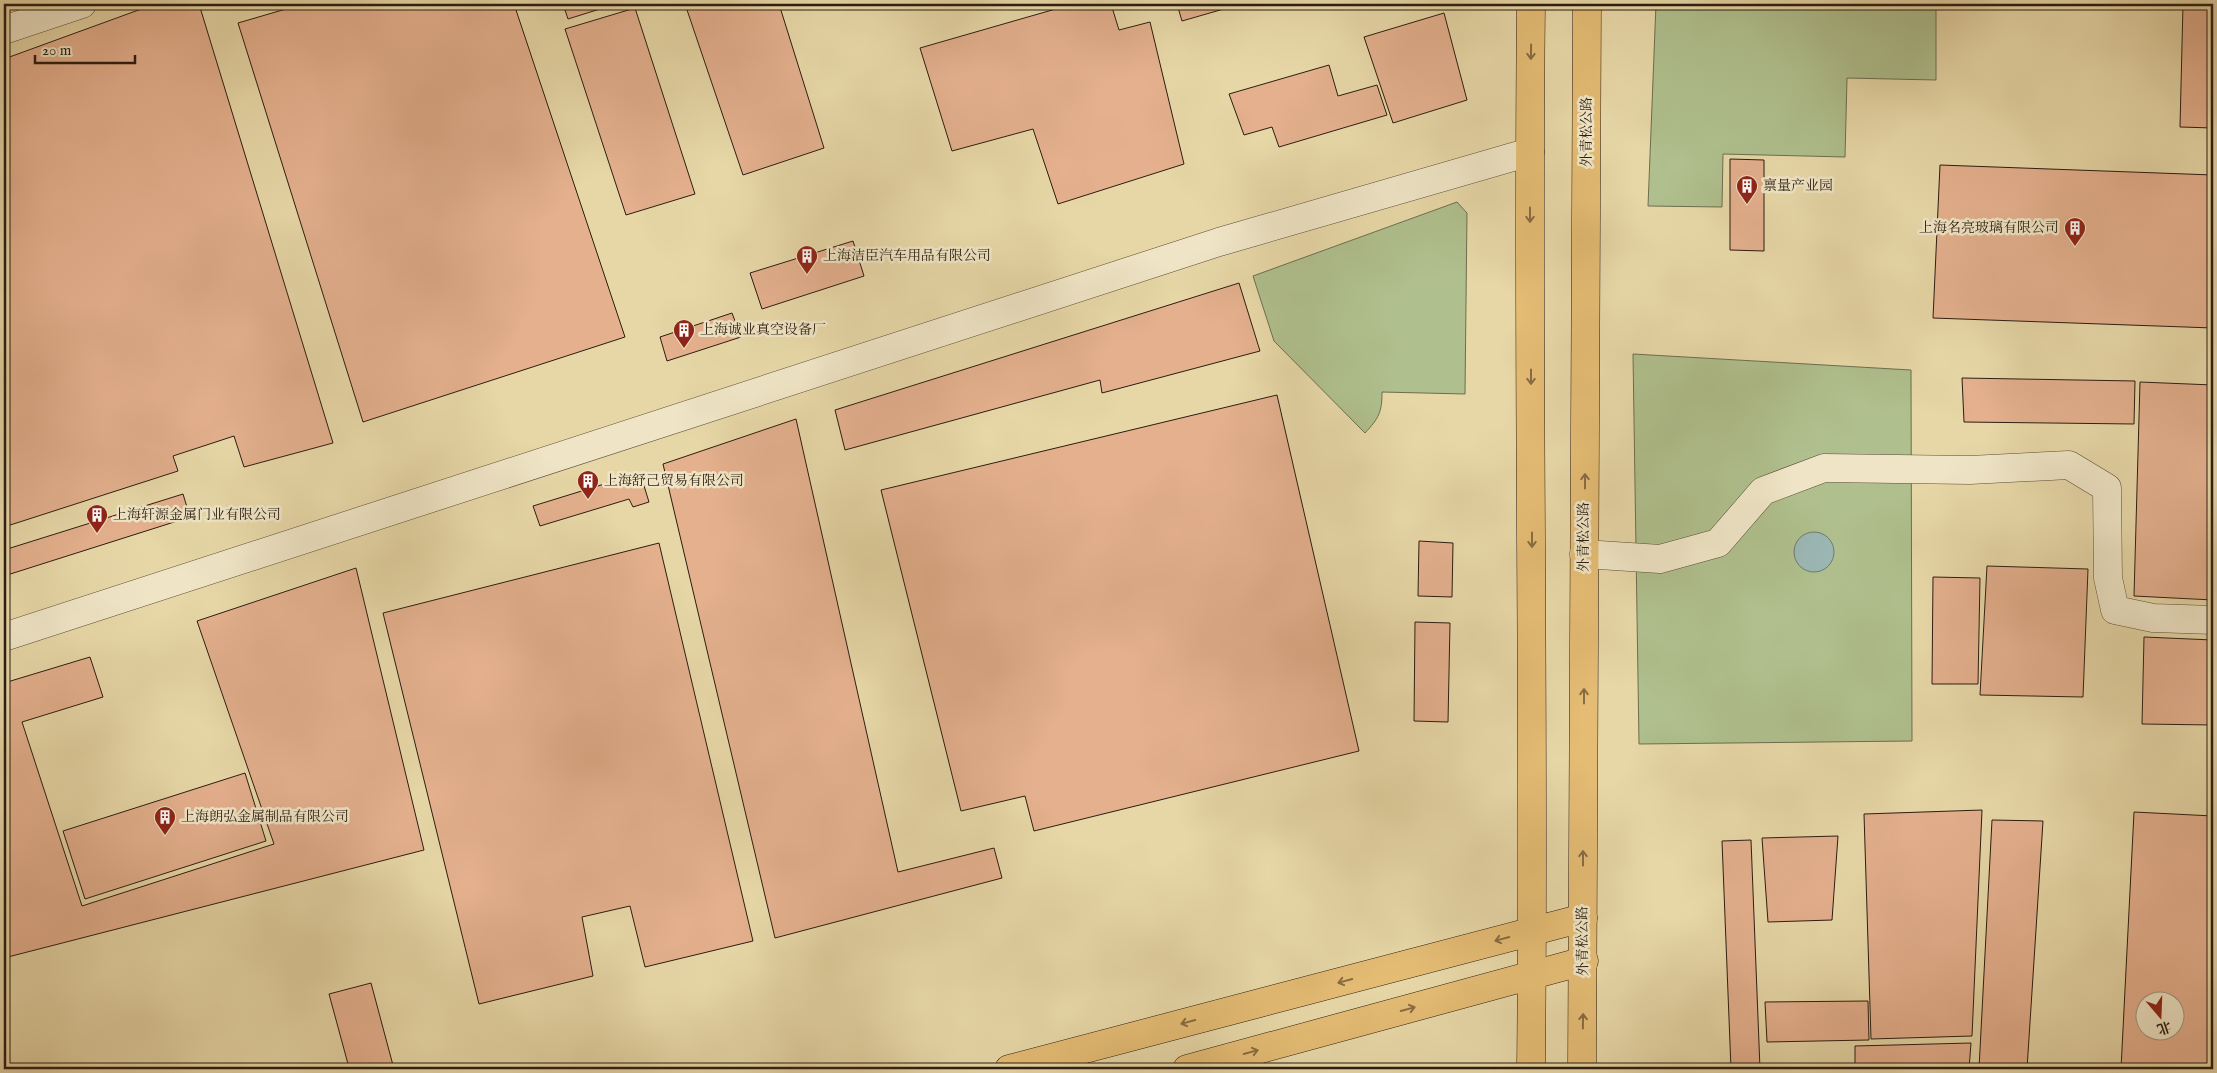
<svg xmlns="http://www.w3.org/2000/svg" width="2217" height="1073" font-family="'IM FELL English','Noto Serif SC',serif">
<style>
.green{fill:#afbf8d;stroke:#6d6e4e}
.water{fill:#9bb7b3;stroke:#6e7972}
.building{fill:#e4b08e;stroke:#2b1d10;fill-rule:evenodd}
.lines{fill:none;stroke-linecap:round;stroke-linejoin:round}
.minor-casing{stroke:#5a4c36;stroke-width:29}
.major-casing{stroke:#2b1d10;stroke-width:29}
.highway-casing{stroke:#2b1d10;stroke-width:29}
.minor{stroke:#efe5c6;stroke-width:28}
.major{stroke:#e4bc74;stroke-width:28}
.highway{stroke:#e4bc74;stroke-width:28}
.oneway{stroke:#886c42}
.labels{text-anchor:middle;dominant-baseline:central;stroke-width:5;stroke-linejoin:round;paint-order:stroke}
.street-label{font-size:14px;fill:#2b1d10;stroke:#efe5c6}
.poi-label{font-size:14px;fill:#2b1d10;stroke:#efe5c6;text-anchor:start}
</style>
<rect width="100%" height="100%" fill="#e7d7a7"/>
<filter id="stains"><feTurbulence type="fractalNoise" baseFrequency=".004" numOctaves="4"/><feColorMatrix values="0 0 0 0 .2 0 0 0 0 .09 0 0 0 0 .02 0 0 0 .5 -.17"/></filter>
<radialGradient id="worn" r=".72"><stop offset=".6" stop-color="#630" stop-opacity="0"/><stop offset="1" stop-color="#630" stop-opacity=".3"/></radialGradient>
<path class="green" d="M1656,4H1936V80L1847,78L1845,157L1723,154L1722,207L1648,206Z
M1457,202L1467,213L1465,394L1382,392C1382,412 1379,418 1365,433L1274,341L1253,276Z
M1633,354L1911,370L1912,741L1639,744Z"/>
<path class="water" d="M1794 552a20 20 0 1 1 40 0a20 20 0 1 1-40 0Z"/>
<path class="building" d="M155,4H199L333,443L244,467L234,436L173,456L178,471L4,527V59Z
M303,4H514L625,337L363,422L238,23Z
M563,4H616L568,19Z
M685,4H779L824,148L743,175Z
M1073,4H1111L1119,30L1150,22L1184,164L1058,204L1033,129L952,151L920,48Z
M1177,4H1241L1182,21Z
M2183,4H2213V128L2180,127Z
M635,8L695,194L626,215L565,29Z
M1444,13L1467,100L1393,123L1364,37Z
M1329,65L1338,96L1377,85L1387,115L1279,147L1272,127L1244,135L1229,94Z
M1730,159L1764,160V251L1730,250Z
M1940,165L2213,175V328L1933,318Z
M853,241L864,276L762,309L750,273Z
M1239,283L1260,351L1102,393L1100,380L845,450L835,410Z
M732,313L741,337L667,361L660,337Z
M1962,378L2135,381L2134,424L1964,422Z
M2140,382L2213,385V600L2134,596Z
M1277,395L1359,751L1034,831L1025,796L961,811L881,490Z
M796,419L898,872L994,848L1002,878L775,938L663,464Z
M640,473L649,502L633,507L629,499L540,526L533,506Z
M183,494L190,517L4,576V550Z
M1419,541L1453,543L1452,597L1418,596Z
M659,543L753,941L645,967L630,906L582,917L593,976L479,1004L383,613Z
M1987,566L2088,569L2083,697L1980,695Z
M356,568L424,850L4,958V683L90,657L103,697L22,722L82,906L274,844L197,621Z
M1933,577L1980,578L1978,684H1932Z
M1415,622L1450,623L1448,722L1414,721Z
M2144,637L2213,640V725L2142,724Z
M245,773L266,841L85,899L63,831Z
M1982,810L1972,1036L1871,1039L1864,814Z
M2134,812L2213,816V1069H2121ZM2144,1000H2174V1030H2144Z
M1992,820L2043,821L2027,1069H1979Z
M1838,836L1832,920L1768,922L1762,838Z
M1751,840L1760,1069H1731L1722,841Z
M371,983L394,1069H325L348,1064L329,994Z
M1868,1001L1869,1040L1767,1042L1765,1002Z
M1971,1043L1969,1069H1929L1930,1064L1855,1065V1046Z"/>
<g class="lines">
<g class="minor-casing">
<path id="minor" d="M4,30L82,4
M1584,554L1660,559L1718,543L1763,491L1824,468L1970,470L2069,465L2107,488L2108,578L2115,610L2153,618L2213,620
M4,637L1219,242L1530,152"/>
</g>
<g class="major-casing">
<path id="major" d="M1531,1069C1535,714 1527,359 1531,4
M1582,1069L1587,4"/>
</g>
<g class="highway-casing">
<path id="highway" d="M1009,1069L1583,918
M1187,1069L1584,961"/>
</g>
<use href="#minor" class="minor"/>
<use href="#major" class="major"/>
<use href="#highway" class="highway"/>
</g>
<defs><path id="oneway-shaft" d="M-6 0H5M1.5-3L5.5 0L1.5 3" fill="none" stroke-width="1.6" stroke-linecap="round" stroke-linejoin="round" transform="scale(1.25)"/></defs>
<g class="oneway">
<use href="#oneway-shaft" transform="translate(1531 52) rotate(91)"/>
<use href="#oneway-shaft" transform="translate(1530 215) rotate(90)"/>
<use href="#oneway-shaft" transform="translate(1531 377) rotate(90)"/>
<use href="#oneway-shaft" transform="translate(1585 481) rotate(-90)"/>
<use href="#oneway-shaft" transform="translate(1532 540) rotate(90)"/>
<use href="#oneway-shaft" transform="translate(1584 696) rotate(-90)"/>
<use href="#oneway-shaft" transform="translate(1583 858) rotate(-90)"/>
<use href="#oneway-shaft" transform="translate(1502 939) rotate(165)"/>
<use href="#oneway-shaft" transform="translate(1345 981) rotate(165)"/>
<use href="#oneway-shaft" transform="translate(1408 1009) rotate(-15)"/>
<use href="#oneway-shaft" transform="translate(1583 1021) rotate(-89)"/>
<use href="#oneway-shaft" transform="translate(1188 1022) rotate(165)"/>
<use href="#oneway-shaft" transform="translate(1251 1052) rotate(-15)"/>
</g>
<defs>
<g id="building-pin" transform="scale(1.125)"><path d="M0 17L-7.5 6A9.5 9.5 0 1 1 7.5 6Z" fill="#8f2418" stroke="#efe5c6"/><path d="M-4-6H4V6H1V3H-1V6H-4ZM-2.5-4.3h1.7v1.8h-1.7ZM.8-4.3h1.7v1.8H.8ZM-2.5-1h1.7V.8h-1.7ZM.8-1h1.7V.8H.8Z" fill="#fff"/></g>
</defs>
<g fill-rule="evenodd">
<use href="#building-pin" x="1747" y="186"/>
<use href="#building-pin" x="2075" y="228"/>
<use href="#building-pin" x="807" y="256"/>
<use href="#building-pin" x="684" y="330"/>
<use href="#building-pin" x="588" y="481"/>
<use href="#building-pin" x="97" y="515"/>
<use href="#building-pin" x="165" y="817"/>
</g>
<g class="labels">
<g class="street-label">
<text transform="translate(1587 132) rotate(-90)">外青松公路</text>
<text transform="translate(1584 537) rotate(-90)">外青松公路</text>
<text transform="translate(1583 941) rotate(-91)">外青松公路</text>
</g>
<g class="poi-label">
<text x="1763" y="186">禀量产业园</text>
<text x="2059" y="228" text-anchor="end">上海名亮玻璃有限公司</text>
<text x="823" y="256">上海洁臣汽车用品有限公司</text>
<text x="700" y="330">上海诚业真空设备厂</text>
<text x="604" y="481">上海舒己贸易有限公司</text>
<text x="113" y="515">上海轩源金属门业有限公司</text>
<text x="181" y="817">上海朗弘金属制品有限公司</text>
</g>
</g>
<rect width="2217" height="1073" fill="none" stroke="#e7d7a7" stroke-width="20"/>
<rect x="5" y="5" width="2207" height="1063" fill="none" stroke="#2b1d10" stroke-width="2.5"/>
<rect x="10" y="10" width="2197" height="1053" fill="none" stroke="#2b1d10"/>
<g transform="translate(2160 1016) rotate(161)"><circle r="24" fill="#efe5c6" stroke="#a1957d"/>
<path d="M0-4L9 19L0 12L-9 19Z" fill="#8f2418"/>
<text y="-8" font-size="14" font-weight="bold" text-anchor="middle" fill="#2b1d10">北</text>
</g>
<path d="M35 55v8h100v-8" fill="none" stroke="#2b1d10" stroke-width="2.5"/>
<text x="42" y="55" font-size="15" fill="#2b1d10" stroke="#efe5c6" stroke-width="4" paint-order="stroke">20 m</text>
<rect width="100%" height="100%" filter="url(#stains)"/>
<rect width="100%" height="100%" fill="url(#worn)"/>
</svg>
